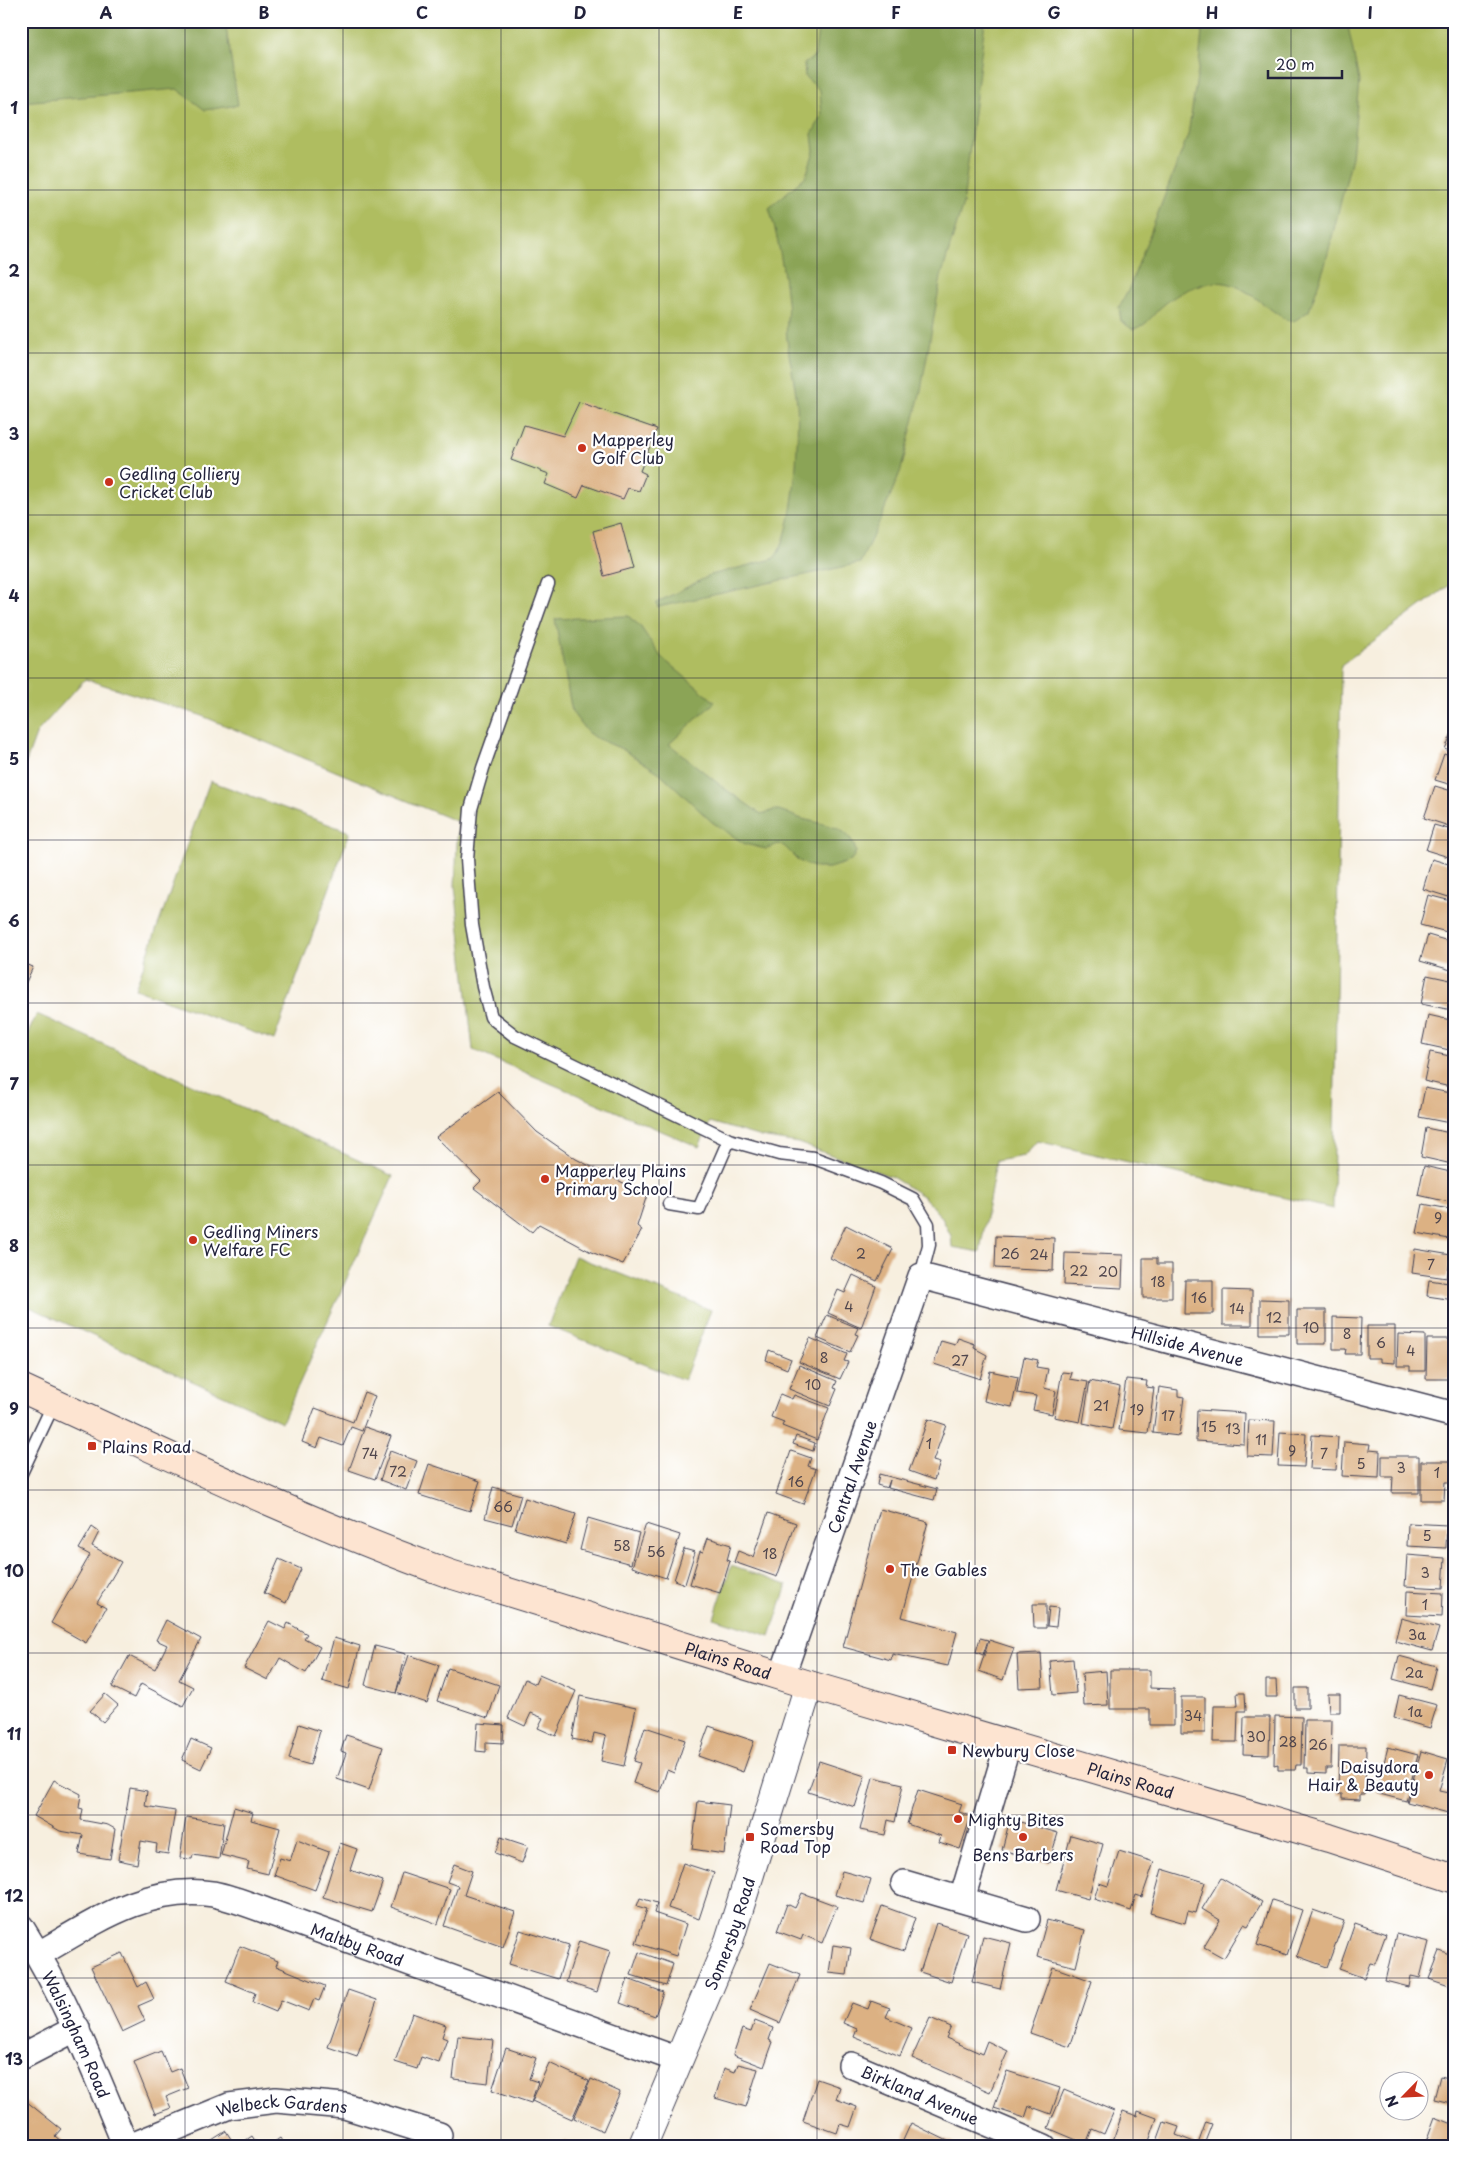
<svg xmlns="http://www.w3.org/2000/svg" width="1476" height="2168" font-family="'Playpen Sans',sans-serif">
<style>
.green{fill:#afbd60;stroke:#68704e}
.forest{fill:#8ba456;stroke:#566348}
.building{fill:#dcb183}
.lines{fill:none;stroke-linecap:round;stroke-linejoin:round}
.service-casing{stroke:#424154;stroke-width:15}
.minor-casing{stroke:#424154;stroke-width:28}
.tertiary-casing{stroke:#424154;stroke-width:30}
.secondary-casing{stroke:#424154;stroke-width:30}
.service{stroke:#fff;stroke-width:12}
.minor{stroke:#fff;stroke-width:25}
.tertiary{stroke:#fff;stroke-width:28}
.secondary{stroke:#fde4d1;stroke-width:28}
.grid{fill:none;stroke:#22223b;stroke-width:1;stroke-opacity:0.55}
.poi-dot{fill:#c8321e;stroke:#fff;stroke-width:2}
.labels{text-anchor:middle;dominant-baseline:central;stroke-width:4.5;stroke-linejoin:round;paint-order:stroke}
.number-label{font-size:14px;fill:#50464d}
.poi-label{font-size:16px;fill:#22223b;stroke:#fff;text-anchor:start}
.street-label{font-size:16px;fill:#22223b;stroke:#fff}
.neatline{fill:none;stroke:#22223b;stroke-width:2}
.grid-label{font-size:16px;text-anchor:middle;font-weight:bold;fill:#22223b}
</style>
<rect width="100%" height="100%" fill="#fff"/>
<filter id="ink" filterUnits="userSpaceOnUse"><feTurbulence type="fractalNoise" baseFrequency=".02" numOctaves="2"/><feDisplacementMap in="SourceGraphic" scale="10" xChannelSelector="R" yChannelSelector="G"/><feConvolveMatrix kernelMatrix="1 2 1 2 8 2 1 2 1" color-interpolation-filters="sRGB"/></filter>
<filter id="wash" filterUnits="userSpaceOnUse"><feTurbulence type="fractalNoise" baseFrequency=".0096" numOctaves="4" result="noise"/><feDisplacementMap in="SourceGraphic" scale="20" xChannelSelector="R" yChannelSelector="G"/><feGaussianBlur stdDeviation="1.12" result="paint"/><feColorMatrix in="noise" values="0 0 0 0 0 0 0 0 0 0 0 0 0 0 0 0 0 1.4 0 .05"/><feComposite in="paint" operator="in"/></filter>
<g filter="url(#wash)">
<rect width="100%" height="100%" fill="#f7efdf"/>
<path class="green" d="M21,21H1455V581L1341,665L1333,1209L1037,1141L1024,1156L996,1161L980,1252L952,1247L951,1236L942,1218L924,1197L892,1177L798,1143L761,1137L710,1122L699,1147L473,1050L455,886L458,822L200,715L85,679L37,732L21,776Z
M210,781L350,832L274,1040L135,989Z
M37,1014L393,1176L282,1422L21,1303V1048Z
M575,1256L711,1310L684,1380L548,1326Z
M731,1566L787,1585L770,1636L714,1618Z"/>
<path class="forest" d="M21,21H219L226,27L238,105L205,110L177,89L21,102Z
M817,21H985L963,204L941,277L921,390L901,470L881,518L860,563L658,607L656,603L711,575L773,559C796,538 799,434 797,403C795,381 789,360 787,339C785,326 789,313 787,301C784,270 778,237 769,208L806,176L814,151L812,134L822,116L820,90L805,77L804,64L815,56L818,27Z
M1203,21H1347L1359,81L1352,157L1325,265L1309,311L1294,321L1287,320C1269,310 1254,294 1236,286C1210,275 1178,291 1159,309C1151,317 1145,328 1132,329L1121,321L1119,307L1128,291L1188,135L1199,64Z
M628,616L640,626L661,657L715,702L669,744L725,789L761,814C766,813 772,810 777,810C782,810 793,816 799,818C821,825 851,824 856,852L851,861L829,868H816L799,861L784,846L778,844L766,849L745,844L712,822L660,773L622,749L594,737L587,732L572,712L555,619Z"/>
<g id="blocks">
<path class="building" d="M579,402L657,429L640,471L646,474L639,491L628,488L623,499L584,485L578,498L545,484L549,474L511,460L524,425L563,436Z
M621,523L633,568L604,576L593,531Z
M1455,726V754L1445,749Z
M1444,754L1455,758V786L1435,780Z
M1435,786L1455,792V828L1424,818Z
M1434,825L1455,831V859L1426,850Z
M1432,859L1455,866V899L1423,889Z
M1428,895L1455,902V918L1451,933L1420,925Z
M1428,935L1455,943V956L1451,970L1420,961Z
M21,962L33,967L21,993Z
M1427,975L1455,981L1452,1010L1421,1004Z
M1428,1015L1455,1021L1454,1051L1422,1044Z
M1430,1052L1455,1057V1088L1424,1081Z
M1425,1088L1455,1094V1124L1419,1117Z
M498,1092L537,1132L576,1159L647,1195L637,1226L642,1230L623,1264L591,1252L539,1224L532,1232L474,1188L481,1181L436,1137Z
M1426,1128L1455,1134L1452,1164L1421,1157Z
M1424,1166L1455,1173V1187H1452L1449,1202L1418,1195Z
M1423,1204L1455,1210V1224L1452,1225L1449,1239L1417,1233Z
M846,1225L893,1249L877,1281L830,1258Z
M996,1236L1054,1238L1053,1271L995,1268Z
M1415,1249L1451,1255L1447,1278L1412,1273Z
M1065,1253L1123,1255L1122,1288L1064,1285Z
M1143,1258H1157V1264H1172V1298H1143Z
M853,1275L876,1286L861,1328L828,1313L838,1290L845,1293Z
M1185,1280H1213V1314H1184Z
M1429,1280L1455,1284L1454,1300L1427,1296Z
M1223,1290L1252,1291V1325H1223Z
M1260,1299L1289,1300V1334H1260Z
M1297,1310H1326V1344H1297Z
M827,1315L858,1328L855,1334L858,1335L850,1352L817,1338Z
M1333,1317L1361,1318L1360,1354H1345L1346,1349H1333Z
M1367,1326H1395V1363L1380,1362V1358H1367Z
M1398,1334L1425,1335V1371H1410V1366H1397Z
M810,1338L847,1354L844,1361L848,1362L840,1379L799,1362Z
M958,1338L975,1344L974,1348L987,1355L980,1379L934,1364L941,1341L955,1345Z
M1427,1339H1455V1379H1426Z
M769,1350L791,1359L787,1369L766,1360Z
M1024,1357L1038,1360L1036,1367L1048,1369L1044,1388L1056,1391L1052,1414L1033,1410L1036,1396L1017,1393Z
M799,1365L837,1381L834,1388L837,1389L830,1406L789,1389Z
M990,1371L1018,1377L1012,1407L984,1401Z
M1062,1372L1072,1373L1070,1379L1088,1382L1080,1422L1054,1417Z
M1126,1379L1147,1381L1146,1387L1154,1388L1148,1433L1119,1430Z
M1090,1381L1120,1387L1112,1429L1083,1423Z
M1159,1387L1178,1390V1396L1184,1397L1179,1436L1153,1433Z
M364,1392L375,1396L362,1431L351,1427L343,1446L321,1438L317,1448L302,1442L315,1408L353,1422Z
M780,1394L792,1399L794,1395L829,1408L817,1440L782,1426L784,1422L771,1417Z
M1197,1410L1245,1413L1244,1444L1196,1441Z
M928,1419L946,1425L933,1461L940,1463L934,1480L909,1471Z
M1249,1420L1275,1421L1273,1457L1247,1456Z
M365,1427L391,1436L375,1479L349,1470Z
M1280,1432L1306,1434L1304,1467L1278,1466Z
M1312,1435L1338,1437L1336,1470L1310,1469Z
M796,1436L815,1443L813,1451L793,1444Z
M1344,1442L1370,1444L1369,1450L1380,1451L1379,1478L1342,1476Z
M390,1451L417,1461L406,1490L380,1480Z
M791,1451L811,1458L808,1466L816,1469L803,1504L776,1494Z
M1382,1456H1419V1493H1392L1393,1477H1382Z
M1421,1461H1453V1482H1445L1444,1500H1421Z
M429,1464L480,1481L470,1511L419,1495Z
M879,1474L937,1489L934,1500L888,1488L890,1480L887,1488L877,1485Z
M493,1487L521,1495L512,1525L485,1518Z
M525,1498L576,1514L566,1544L515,1529Z
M880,1509L928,1522L902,1617L957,1632L948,1666L892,1654L891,1660L843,1647Z
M768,1513L796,1523L777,1577L734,1562L738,1551L753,1557Z
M588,1518L639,1533L631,1564L580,1550Z
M1408,1523L1447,1525L1446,1548L1407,1546Z
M646,1524L680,1535L666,1578L632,1567Z
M92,1527L99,1532L92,1546L121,1562L97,1603L106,1608L86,1643L51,1623L90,1555L79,1549Z
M708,1538L731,1545L727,1560L730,1561L720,1593L690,1584L700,1551L703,1552Z
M684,1549L695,1552L685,1584L674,1580Z
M1407,1555L1445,1558L1443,1588L1405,1586Z
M279,1559L301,1569L286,1603L264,1593Z
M1407,1591L1443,1593L1442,1617L1406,1615Z
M1033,1604H1046V1628H1034Z
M1049,1607L1058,1608L1056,1627L1047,1626Z
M1401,1618L1439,1628L1432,1651L1395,1641Z
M166,1620L201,1639L179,1680L193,1687L183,1706L141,1684L134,1698L112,1687L129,1656L155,1669L167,1645L156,1640Z
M269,1621L285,1629L288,1623L307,1634L304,1638L320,1647L306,1673L280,1658L268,1680L244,1668Z
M334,1638L360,1646L349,1689L322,1681Z
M980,1638L988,1640L983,1655L976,1652Z
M989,1640L1014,1648L1003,1680L979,1671Z
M375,1646L406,1654L396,1693L365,1685Z
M1041,1653L1043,1687L1019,1688L1017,1654Z
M409,1655L439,1665L427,1703L396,1693Z
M1399,1656L1436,1666L1430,1689L1393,1679Z
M1073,1659L1076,1693L1053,1695L1050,1661Z
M448,1668L499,1685L488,1718L437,1701Z
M1110,1670H1150V1688L1174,1689V1725H1150V1709H1110Z
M1106,1671L1108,1705L1084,1706L1082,1673Z
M539,1675L576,1691L556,1736L538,1728L543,1718L531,1713L525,1726L508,1718L525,1679L535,1684Z
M1266,1680H1276L1277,1697H1266Z
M1295,1688H1308V1708H1295Z
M1237,1693H1245L1246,1711H1238L1237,1742H1213L1214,1706H1238Z
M105,1694L118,1705L103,1722L90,1711Z
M1328,1694H1340V1712H1329Z
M1399,1695L1437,1705L1430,1728L1394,1718Z
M580,1696L636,1708L624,1766L601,1761L606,1736L594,1733L592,1743L572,1739Z
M1181,1697H1205V1733H1181Z
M1275,1716L1302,1717L1301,1765H1296L1295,1770H1278V1764L1274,1765Z
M1244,1717H1270L1269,1755L1243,1754Z
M1305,1720H1332L1331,1768H1326V1774L1308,1773V1768H1304Z
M478,1723L504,1725L503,1743L486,1742V1752L476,1751Z
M299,1724L320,1731L310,1765L289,1759Z
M709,1726L754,1741L743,1772L698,1756Z
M645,1727L685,1740L674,1773L667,1770L660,1792L633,1783L640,1763L634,1761Z
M346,1735L383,1747L369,1790L337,1779L346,1753L341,1751Z
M191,1739L211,1748L201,1769L182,1760Z
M1339,1746H1366L1365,1794H1360V1800L1342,1799V1794H1338Z
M1388,1747L1418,1755L1406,1801L1376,1793Z
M1421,1751L1448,1759L1439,1791L1453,1794L1448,1813L1407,1802Z
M819,1761L865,1776L855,1807L808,1792Z
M873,1777L903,1784L895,1822L888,1820L885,1835L860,1830Z
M54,1780L81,1794L79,1808L83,1809L81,1820L108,1825L115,1829L110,1859L79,1854L83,1835L60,1831L34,1816Z
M130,1788L147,1791L145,1806L175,1811L168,1854L156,1852L157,1844L141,1841L137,1864L118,1860Z
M918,1790L962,1804L959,1812L971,1816L960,1849L939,1842L941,1836L907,1824Z
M698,1801L730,1805L724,1854L692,1849Z
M234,1807L253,1813L251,1820L280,1828L268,1874L247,1869L249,1862L221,1855Z
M186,1817L224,1823L219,1859L193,1855L192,1859L180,1858Z
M1010,1819L1058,1833L1049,1863L1002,1850Z
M1071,1835L1103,1844L1088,1899L1056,1890Z
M501,1837L528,1846L522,1863L495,1853Z
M297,1840L329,1852L315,1890L274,1875L280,1858L290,1861Z
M340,1843L357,1849L350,1870L383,1881L372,1912L323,1897Z
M1119,1851L1154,1862L1142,1897L1136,1895L1131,1911L1094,1899L1099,1883L1108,1886Z
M683,1863L714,1873L699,1919L668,1908Z
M454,1864L472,1871L464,1895L515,1912L503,1947L444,1926L458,1886L447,1882Z
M1162,1869L1205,1882L1196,1913L1188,1911L1185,1923L1150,1913Z
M842,1871L871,1879L864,1903L835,1895Z
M402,1873L450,1889L438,1924L391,1907Z
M1221,1878L1262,1902L1248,1926L1244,1924L1224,1958L1204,1947L1220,1920L1202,1909Z
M802,1893L837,1906L822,1943L803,1935L801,1940L777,1931L787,1904L795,1908Z
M640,1898L657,1903L654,1913L686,1924L676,1956L636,1943L647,1909L637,1906Z
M1272,1900L1302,1910L1287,1955L1257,1945Z
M882,1906L915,1918L904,1951L870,1939Z
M1313,1910L1344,1921L1327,1967L1297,1956Z
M1047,1920L1085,1930L1076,1967L1037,1957Z
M936,1923L967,1933L951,1982L920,1972Z
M1355,1923L1386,1934L1375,1964L1370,1963L1364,1978L1339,1969Z
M520,1930L569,1945L558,1979L509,1964Z
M1396,1934L1429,1942L1420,1978L1411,1976L1409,1987L1385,1981Z
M983,1936L1011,1943L1000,1989L972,1982Z
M579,1941L610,1951L597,1992L566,1982Z
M833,1945L851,1948L847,1975L829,1973Z
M240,1946L278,1961L276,1966L325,1986L319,2001L314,1999L309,2011L281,2000L276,2012L252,2002L255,1993L226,1981Z
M1440,1951L1455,1957V1980L1452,1987L1429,1979Z
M639,1952L673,1964L666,1986L631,1975Z
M122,1953L138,1987L146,1982L154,1999L138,2006L145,2021L122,2032L91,1967Z
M770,1963L800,1975L780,2023L750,2010Z
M1053,1967L1092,1981L1070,2047L1030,2033Z
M628,1979L663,1992L655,2016L620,2003Z
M348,1990L377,2000L357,2057L328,2047Z
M871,2001L890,2008L886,2017L912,2028L900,2056L854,2037L857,2029L843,2023L852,2003L868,2009Z
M412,2013L446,2025L442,2037L447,2039L439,2063L421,2057L417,2069L395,2062Z
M930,2018L951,2027L946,2038L982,2054L987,2041L1008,2051L990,2092L912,2058Z
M755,2021L773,2028L769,2040L773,2042L764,2067L733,2055L742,2029L751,2032Z
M458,2036L493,2040L488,2083L453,2079Z
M506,2048L536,2058L529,2079L538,2082L531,2103L492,2090Z
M161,2051L170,2072L180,2068L188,2088L166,2097L171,2108L155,2114L134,2062Z
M1454,2057H1455V2104L1434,2099L1440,2076L1449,2078Z
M549,2063L589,2081L572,2119L532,2101Z
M738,2064L758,2069L746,2107L715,2098L724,2068L735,2072Z
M1007,2071L1060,2088L1051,2114L1029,2106L1025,2118L994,2108Z
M591,2079L620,2092L603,2131L574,2118Z
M817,2079L840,2087L836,2099L857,2107L850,2127L840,2124L837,2133L803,2121Z
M1064,2090L1114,2111L1104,2134L1092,2129L1086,2144L1048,2128Z
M21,2097L61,2129L55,2136L63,2143L60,2147H28L21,2141Z
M1123,2111L1137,2116L1138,2111L1157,2118L1147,2147H1111Z
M1435,2117L1455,2125V2147H1424Z
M1164,2122L1179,2127L1176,2135L1194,2142L1193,2147H1155Z
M1206,2122L1212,2124L1203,2147H1197Z
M911,2123L960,2147H900Z
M226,2131L236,2147L252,2136L259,2147H201Z
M280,2138L286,2147H267Z
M565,2140L581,2147H547L549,2141L562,2146Z"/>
</g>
</g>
<g filter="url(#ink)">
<use href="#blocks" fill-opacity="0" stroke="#424154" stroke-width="1"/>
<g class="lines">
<g class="service-casing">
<path id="service" d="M548,584L483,768L471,809L467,859L472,925L483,987L491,1017L515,1036L729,1140L779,1154L814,1158L881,1183L913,1199L928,1224L929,1245L921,1276
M669,1204L699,1209L729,1140
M21,1473L54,1403"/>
</g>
<g class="minor-casing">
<g id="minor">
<path id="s1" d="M782,1676L921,1276L1455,1415"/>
<path d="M904,1883L1027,1919"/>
<path d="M962,1899L1008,1744"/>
<path id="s2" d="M21,1927C65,1996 95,2071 126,2147"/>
<path id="s3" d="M39,1954C93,1923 148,1884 213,1894C233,1898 253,1906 272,1913L679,2060"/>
<path d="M21,2057L77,2028"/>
<path id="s4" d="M851,2065L1044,2147"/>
<path id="s5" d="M129,2147L229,2106L276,2100L345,2106L439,2135"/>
</g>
</g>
<g class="tertiary-casing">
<g id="tertiary">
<path id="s6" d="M642,2147L729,1941L809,1685"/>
</g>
</g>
<g class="secondary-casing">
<g id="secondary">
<path id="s7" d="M21,1388C163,1453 303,1521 450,1574L809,1685L1329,1838L1455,1879"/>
</g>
</g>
<use href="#service" class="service"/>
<use href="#minor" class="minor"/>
<use href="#tertiary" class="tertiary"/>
<use href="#secondary" class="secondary"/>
</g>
</g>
<path class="grid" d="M185,21V2147M343,21V2147M501,21V2147M659,21V2147M817,21V2147M975,21V2147M1133,21V2147M1291,21V2147M21,190H1455M21,353H1455M21,515H1455M21,678H1455M21,840H1455M21,1003H1455M21,1165H1455M21,1328H1455M21,1490H1455M21,1653H1455M21,1815H1455M21,1978H1455"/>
<g class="poi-dot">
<circle cx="582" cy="448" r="5"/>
<circle cx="109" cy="482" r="5"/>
<circle cx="545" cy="1179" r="5"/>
<circle cx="193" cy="1240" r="5"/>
<rect x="87" y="1441" width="10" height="10" rx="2.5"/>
<circle cx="890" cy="1569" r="5"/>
<rect x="947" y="1745" width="10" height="10" rx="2.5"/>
<circle cx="1429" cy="1775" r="5"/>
<circle cx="958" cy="1819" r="5"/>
<rect x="745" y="1832" width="10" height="10" rx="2.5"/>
<circle cx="1023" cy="1837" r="5"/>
</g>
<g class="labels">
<g class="number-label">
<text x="1438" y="1217">9</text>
<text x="861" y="1253">2</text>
<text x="1010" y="1253">26</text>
<text x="1039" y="1254">24</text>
<text x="1431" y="1264">7</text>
<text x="1079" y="1270">22</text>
<text x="1108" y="1271">20</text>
<text x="1158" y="1281">18</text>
<text x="1199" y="1297">16</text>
<text x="849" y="1306">4</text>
<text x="1237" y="1308">14</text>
<text x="1274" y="1317">12</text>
<text x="1311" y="1327">10</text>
<text x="1347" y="1333">8</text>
<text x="1381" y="1342">6</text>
<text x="1411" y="1350">4</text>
<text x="824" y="1357">8</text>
<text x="960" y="1360">27</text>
<text x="813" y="1384">10</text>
<text x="1101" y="1405">21</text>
<text x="1137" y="1409">19</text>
<text x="1168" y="1415">17</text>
<text x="1209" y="1426">15</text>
<text x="1233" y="1428">13</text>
<text x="1261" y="1439">11</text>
<text x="929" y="1443">1</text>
<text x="1292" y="1450">9</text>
<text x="370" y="1453">74</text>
<text x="1324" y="1453">7</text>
<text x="1361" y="1463">5</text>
<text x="1401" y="1467">3</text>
<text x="398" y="1471">72</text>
<text x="1437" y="1472">1</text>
<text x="796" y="1481">16</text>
<text x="503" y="1506">66</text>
<text x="1427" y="1535">5</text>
<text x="622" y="1545">58</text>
<text x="656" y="1551">56</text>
<text x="770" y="1553">18</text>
<text x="1425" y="1572">3</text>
<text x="1425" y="1604">1</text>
<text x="1417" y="1634">3a</text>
<text x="1414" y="1672">2a</text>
<text x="1415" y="1711">1a</text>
<text x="1193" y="1715">34</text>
<text x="1256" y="1736">30</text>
<text x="1288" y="1741">28</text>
<text x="1318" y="1744">26</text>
</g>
<g class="poi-label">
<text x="592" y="439">Mapperley<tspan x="592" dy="18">Golf Club</tspan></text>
<text x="119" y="473">Gedling Colliery<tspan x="119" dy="18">Cricket Club</tspan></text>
<text x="555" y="1170">Mapperley Plains<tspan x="555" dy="18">Primary School</tspan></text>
<text x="203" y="1231">Gedling Miners<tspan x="203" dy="18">Welfare FC</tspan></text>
<text x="102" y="1446">Plains Road</text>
<text x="900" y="1569">The Gables</text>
<text x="962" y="1750">Newbury Close</text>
<text x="1419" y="1766" text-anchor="end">Daisydora<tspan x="1419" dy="18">Hair &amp; Beauty</tspan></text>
<text x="968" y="1819">Mighty Bites</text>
<text x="760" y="1828">Somersby<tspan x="760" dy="18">Road Top</tspan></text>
<text x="1023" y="1854" text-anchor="middle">Bens Barbers</text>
</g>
<g class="street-label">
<text stroke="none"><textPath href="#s1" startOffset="699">Hillside Avenue</textPath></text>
<text stroke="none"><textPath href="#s1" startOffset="211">Central Avenue</textPath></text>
<text stroke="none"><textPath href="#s7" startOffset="759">Plains Road</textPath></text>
<text stroke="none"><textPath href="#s7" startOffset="1179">Plains Road</textPath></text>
<text stroke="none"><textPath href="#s6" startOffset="231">Somersby Road</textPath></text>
<text stroke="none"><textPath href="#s3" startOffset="341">Maltby Road</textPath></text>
<text stroke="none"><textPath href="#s2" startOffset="121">Walsingham Road</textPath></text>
<text stroke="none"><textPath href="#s4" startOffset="75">Birkland Avenue</textPath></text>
<text stroke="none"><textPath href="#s5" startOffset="161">Welbeck Gardens</textPath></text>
</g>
</g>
<rect width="1476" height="2168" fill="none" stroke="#fff" stroke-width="55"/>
<g transform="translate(1404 2096) rotate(246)"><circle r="24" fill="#ffffff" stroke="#a7a7b1"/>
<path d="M0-4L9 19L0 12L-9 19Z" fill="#c8321e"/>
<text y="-8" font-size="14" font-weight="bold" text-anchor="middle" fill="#22223b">N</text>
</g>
<path d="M1268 70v8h74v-8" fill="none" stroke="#22223b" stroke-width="2.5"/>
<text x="1276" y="70" font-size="15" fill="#22223b" stroke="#ffffff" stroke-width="4" paint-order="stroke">20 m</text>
<rect x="28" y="28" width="1420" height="2112" class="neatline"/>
<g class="grid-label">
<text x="106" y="19">A</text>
<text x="264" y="19">B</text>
<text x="422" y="19">C</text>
<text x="580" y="19">D</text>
<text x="738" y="19">E</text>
<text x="896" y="19">F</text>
<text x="1054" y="19">G</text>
<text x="1212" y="19">H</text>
<text x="1370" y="19">I</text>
<text x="14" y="114">1</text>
<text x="14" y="277">2</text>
<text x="14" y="440">3</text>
<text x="14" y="602">4</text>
<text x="14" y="765">5</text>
<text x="14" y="927">6</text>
<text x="14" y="1090">7</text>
<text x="14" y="1252">8</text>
<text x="14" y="1415">9</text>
<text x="14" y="1577">10</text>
<text x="14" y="1740">11</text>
<text x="14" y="1902">12</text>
<text x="14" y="2065">13</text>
</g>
</svg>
